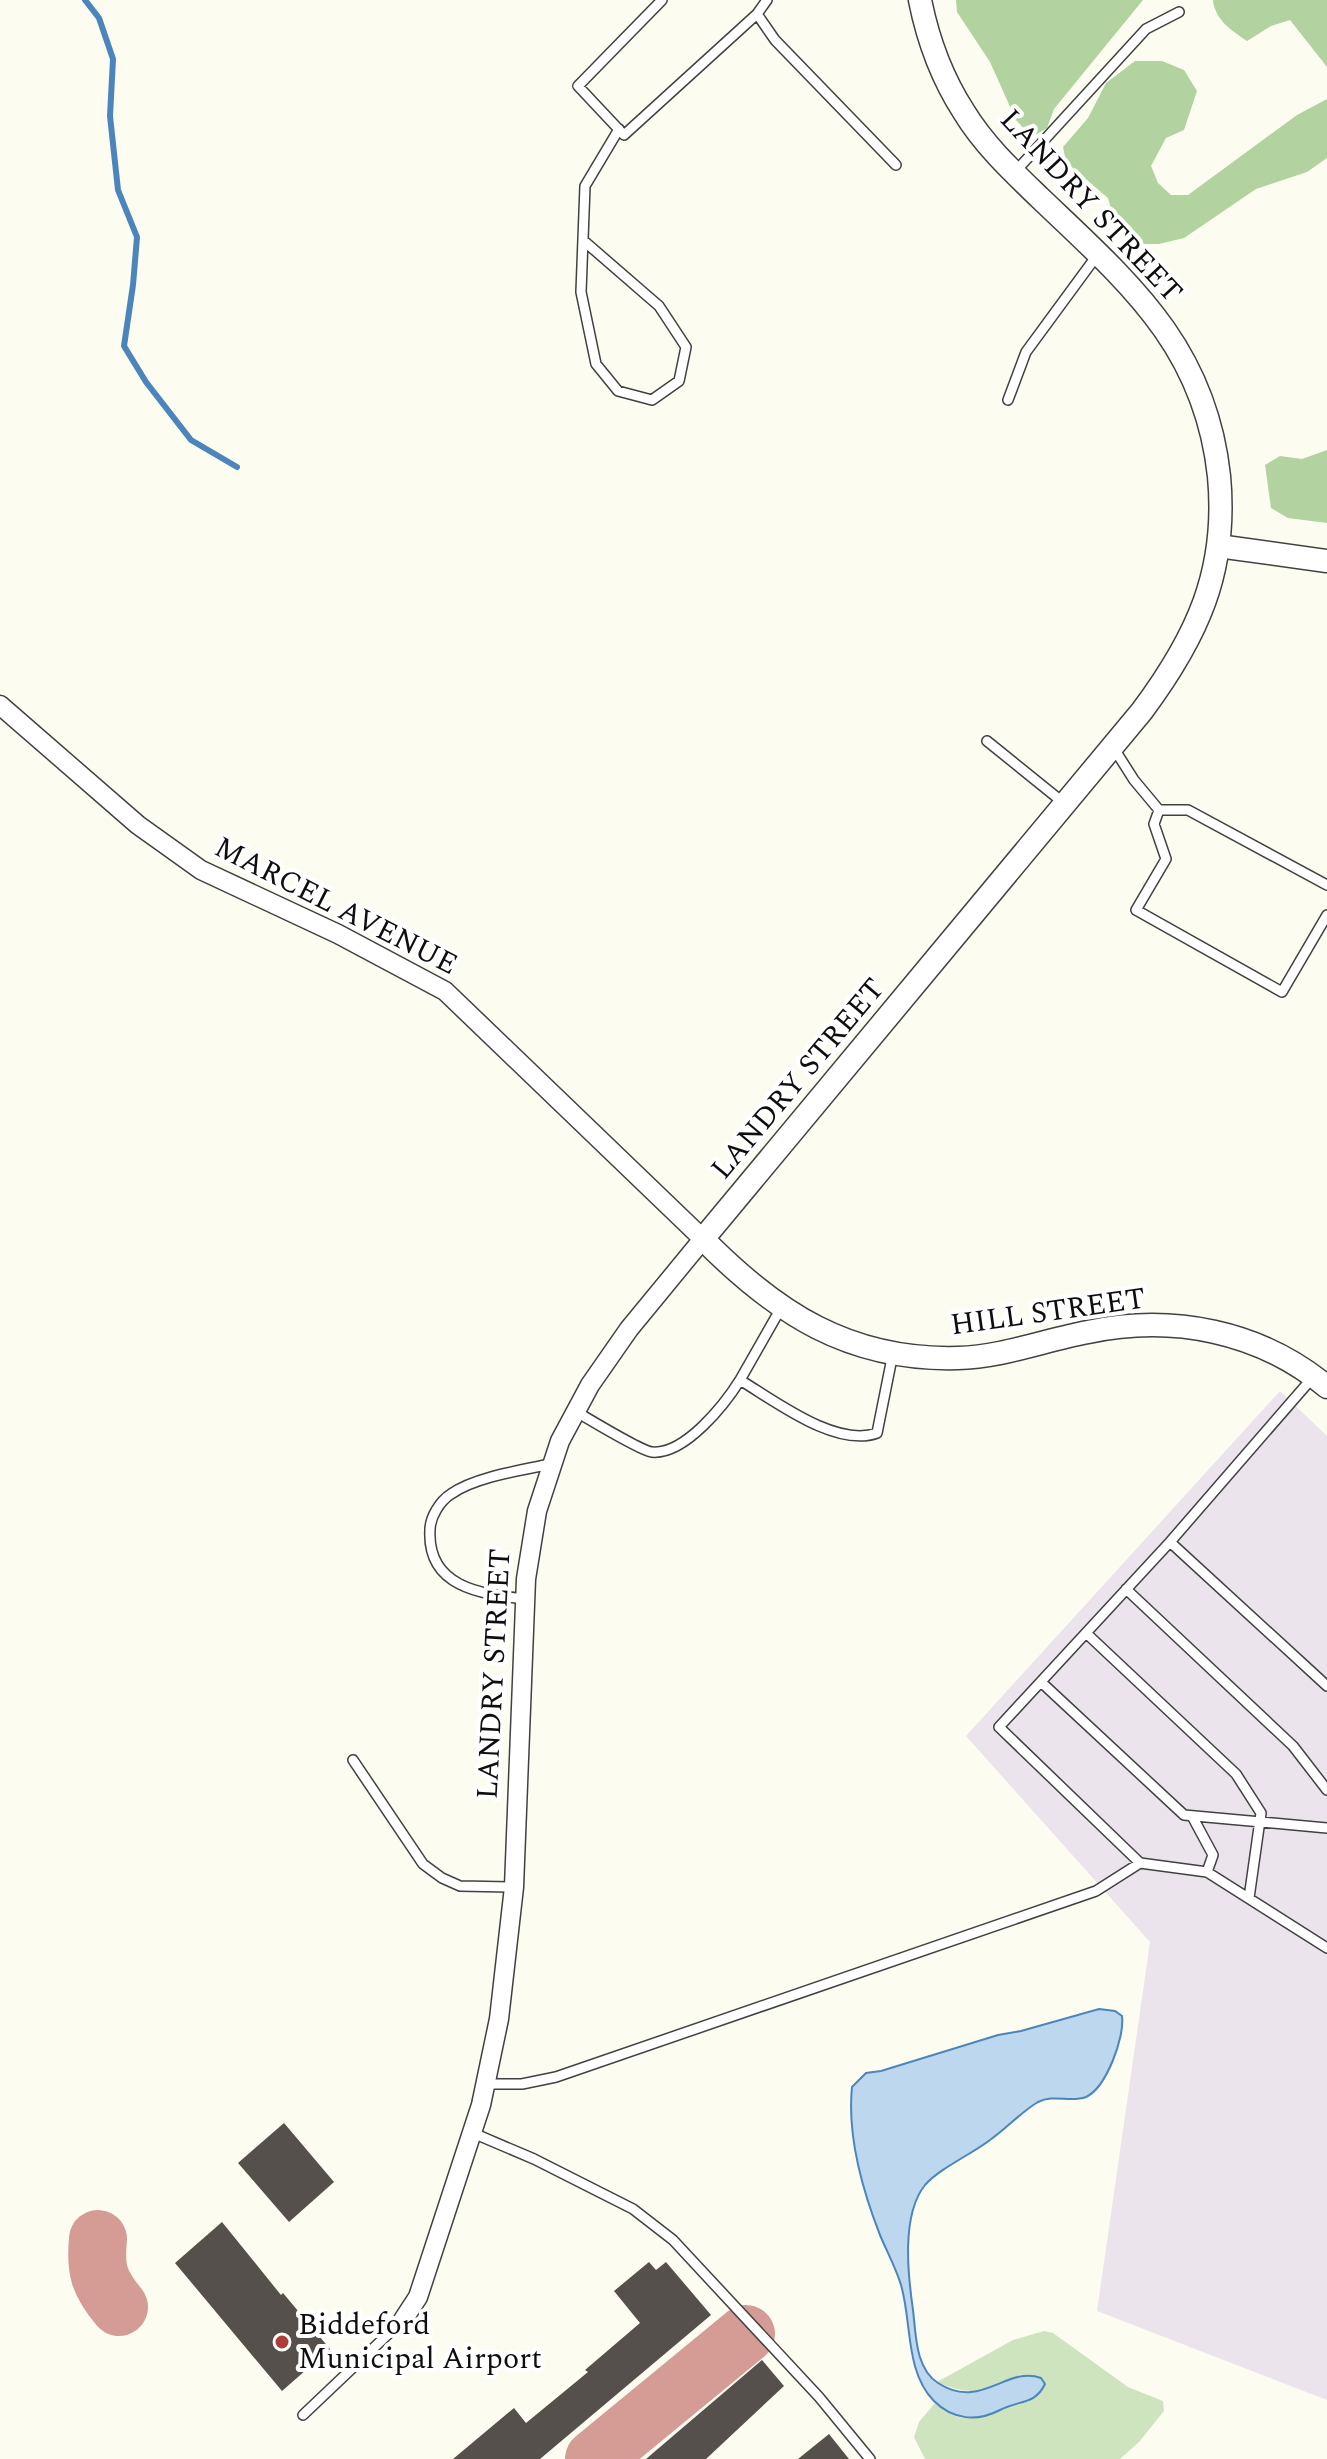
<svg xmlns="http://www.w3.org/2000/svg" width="1327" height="2459" font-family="Spectral,serif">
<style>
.industrial{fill:#ebe4ec}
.green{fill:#cee4bf}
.forest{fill:#b2d2a0}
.water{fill:#bcd7ee;stroke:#4c85bc;stroke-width:2}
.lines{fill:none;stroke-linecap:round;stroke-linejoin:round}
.stream{stroke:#4c85bc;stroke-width:6}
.taxiway{stroke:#d49c94;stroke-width:58}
.building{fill:#55504c}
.service-casing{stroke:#414141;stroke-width:12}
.minor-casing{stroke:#414141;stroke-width:21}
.tertiary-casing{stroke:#414141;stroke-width:25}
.service{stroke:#fff;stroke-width:9}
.minor{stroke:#fff;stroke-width:18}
.tertiary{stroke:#fff;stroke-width:22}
.poi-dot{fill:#ac3d38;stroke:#fff;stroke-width:3}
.labels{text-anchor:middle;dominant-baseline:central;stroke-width:8;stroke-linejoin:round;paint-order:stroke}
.street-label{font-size:30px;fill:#0e0e0e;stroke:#fff}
.poi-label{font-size:30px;fill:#0e0e0e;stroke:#fff;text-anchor:start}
</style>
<rect width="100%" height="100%" fill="#fdfcf1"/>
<path class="industrial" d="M1280,1391L1327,1436V2400L1097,2311L1150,1942L966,1736Z"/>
<path class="green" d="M1044,2331L1053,2333L1128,2387L1163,2401L1164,2411L1139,2442L1120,2459H925L914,2437L919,2422L935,2403C941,2407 950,2415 958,2417C982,2421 1006,2406 1029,2401L1021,2374C988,2391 973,2398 937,2382L1013,2340Z"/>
<path class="forest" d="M956,0H1143L1054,109L1047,128L1037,134L1028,133L1016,120L990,62L957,12Z
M1213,0H1327V67L1290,20L1271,26L1247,41C1231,30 1215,20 1213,0Z
M1162,61L1184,70L1197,91L1184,130L1166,138L1151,166L1158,183L1171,195H1188L1297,115L1327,99V158L1307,172L1256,189L1184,238L1159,244H1135L1116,226L1108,198L1066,162L1063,147L1088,118L1106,83L1135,61Z
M1327,450V523L1288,518L1271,508L1265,465L1280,456L1302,459Z"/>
<path class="water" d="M1099,2009L1115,2011L1122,2016C1125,2037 1106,2088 1086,2097C1071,2103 1054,2094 1038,2102C1021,2112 1006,2129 990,2140C972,2154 940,2168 925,2185C901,2215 908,2275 913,2310C916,2334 915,2368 938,2383C981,2411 1007,2365 1041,2378L1045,2384C1035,2405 1019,2400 1000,2410C977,2422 953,2420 934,2401C905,2372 912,2322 901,2285C896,2268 887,2252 880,2235C862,2189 847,2136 852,2087L866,2073L881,2071L998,2035L1021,2031Z"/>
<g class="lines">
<path class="stream" d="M85,0L99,18L113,59L110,116L118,190L137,237L133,285L124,346L146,382L191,440L237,467"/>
<path class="taxiway" d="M98,2239C95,2270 99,2283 119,2307
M594,2459L746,2334"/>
</g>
<path class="building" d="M284,2123L334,2182L289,2222L238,2163Z
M222,2222L281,2295L283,2293L330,2349L282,2391L175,2263Z
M649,2262L656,2270L666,2262L711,2315L540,2459H453L514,2408L526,2423L588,2372L585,2370L640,2323L614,2291Z
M762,2360L784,2386L706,2459H646Z
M829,2434L849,2459H798Z"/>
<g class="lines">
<g class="service-casing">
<path id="service" d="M662,0L578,86L624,135L757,14
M767,0L757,14L775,40L896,165
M1014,173L1146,29L1179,12
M584,241L659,306L686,347L679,381L652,400L618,391L596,364L581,292L585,186L619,129
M1008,400L1026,352L1098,254
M987,741L1065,804
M1113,747L1134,780L1159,810H1188L1327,885
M1159,810L1154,824L1166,859L1136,910L1282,992L1327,915
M781,1308L740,1380C775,1401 836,1448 877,1433L893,1353
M1314,1376L1170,1542L1327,1686
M575,1411C589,1419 641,1451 652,1452C685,1455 725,1404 740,1380
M1170,1542L999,1727L1140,1863L1207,1872L1327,1948
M1126,1589L1293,1746L1327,1790
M525,1599C480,1594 427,1587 430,1530C430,1517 440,1501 451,1494C475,1477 522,1470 551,1464
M1086,1633L1236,1774L1261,1813L1249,1898
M1041,1682L1184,1815L1327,1828
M353,1760L423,1864L442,1878L460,1886L514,1887
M1192,1816L1213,1855L1207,1872
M487,2084H522L556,2077L1096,1891L1140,1863
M473,2133L534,2159L633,2209L673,2240L819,2397L870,2459
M303,2415L403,2320"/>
</g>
<g class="minor-casing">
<path id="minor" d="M0,705L138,825L201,870L338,934L445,991L703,1239L629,1329L590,1385L560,1441L537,1511L526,1579L514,1887L499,2019L481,2105L418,2297L403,2320"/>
</g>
<g class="tertiary-casing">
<path id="tertiary" d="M920,0C928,40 942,78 964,112C984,145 1013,172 1040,198C1129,283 1205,346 1219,476C1228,571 1197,637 1142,711L703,1239C776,1313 849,1361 958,1358C1002,1357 1045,1340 1088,1332C1172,1314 1260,1331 1327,1387
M1218,546L1327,561"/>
</g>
<use href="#service" class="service"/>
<use href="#minor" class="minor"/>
<use href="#tertiary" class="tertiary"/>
</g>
<circle class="poi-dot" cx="282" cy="2342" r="8"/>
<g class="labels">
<g class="street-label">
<text transform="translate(1091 206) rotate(47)">LANDRY STREET</text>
<text transform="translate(336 906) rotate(27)">MARCEL AVENUE</text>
<text transform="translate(798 1079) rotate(-50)">LANDRY STREET</text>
<text transform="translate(1048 1312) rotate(-8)">HILL STREET</text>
<text transform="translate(494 1674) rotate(-87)">LANDRY STREET</text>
</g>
<g class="poi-label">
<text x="298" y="2325">Biddeford<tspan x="298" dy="34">Municipal Airport</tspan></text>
</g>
</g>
</svg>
